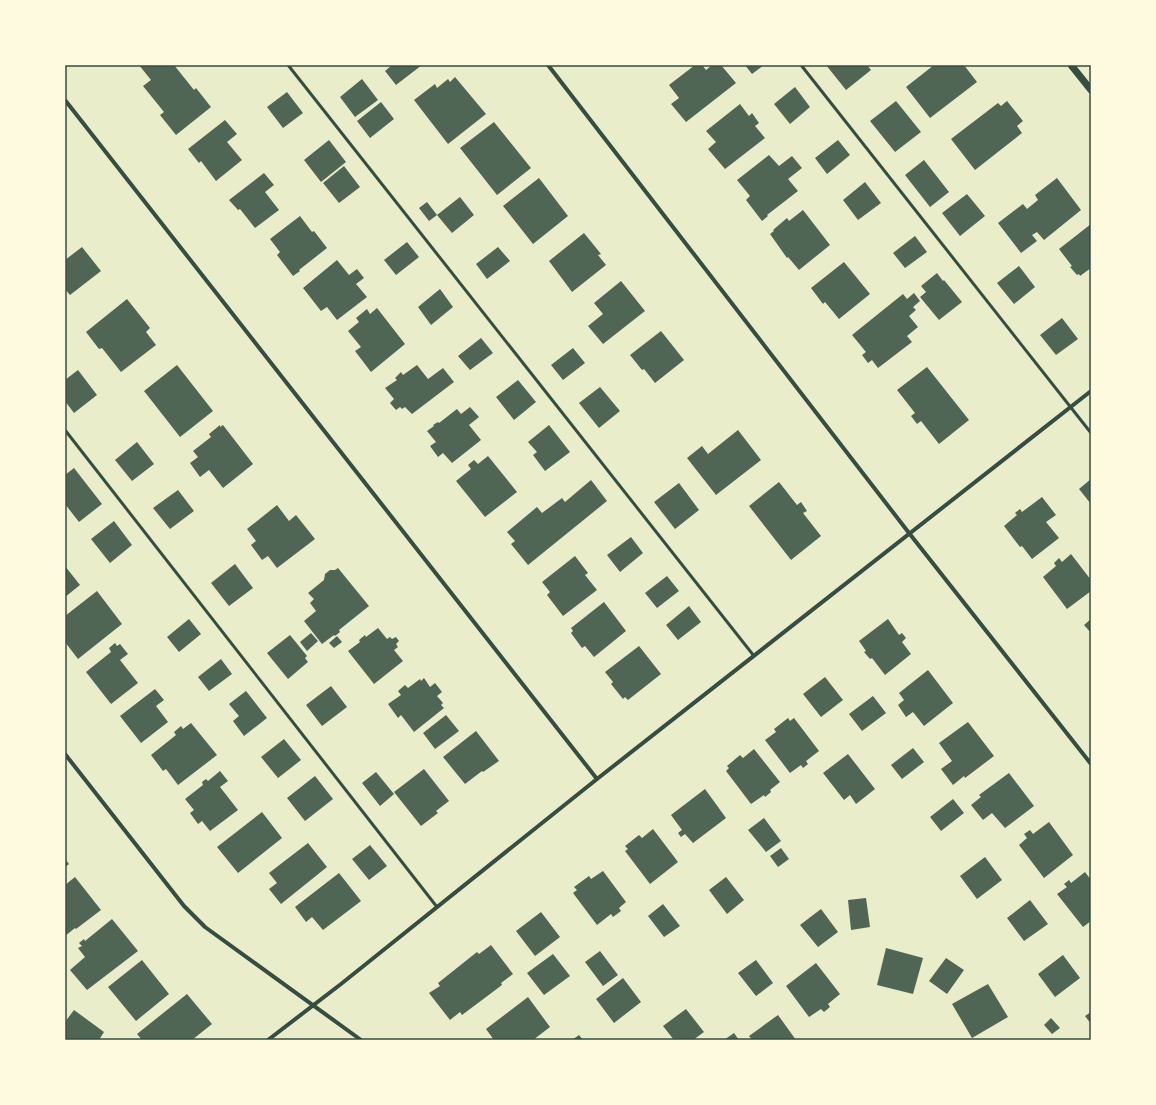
<svg xmlns="http://www.w3.org/2000/svg" width="1156" height="1105" font-family="Literata,serif">
<style>
.building{fill:#4f6655}
.lines{fill:none;stroke-linecap:round;stroke-linejoin:round}
.service{stroke:#344e41;stroke-width:3}
.minor{stroke:#344e41;stroke-width:4}
.tertiary{stroke:#344e41;stroke-width:7}
.neatline{fill:none;stroke:#344e41;stroke-width:1.5}
</style>
<rect width="100%" height="100%" fill="#e9edc9"/>
<path class="building" d="M139,65H174L194,90L196,88L211,107L176,135L160,115L164,112L143,86L151,80Z
M392,65H422L396,85L385,71Z
M695,65H702L706,70L712,65H721L736,83L686,122L671,104L679,98L669,85Z
M745,65H764L752,74Z
M826,65H867L871,70L846,90Z
M934,65H964L977,82L930,118L906,87Z
M455,77L486,114L448,144L414,100L435,84L437,88L448,79L450,82Z
M362,79L378,100L355,117L340,97Z
M795,87L810,107L790,124L774,104Z
M287,92L303,113L283,128L267,107Z
M896,101L921,132L895,152L870,121Z
M1007,101L1023,121L1017,126L1022,133L975,170L951,139L998,103L1001,106Z
M381,102L394,119L370,138L357,121Z
M740,104L749,116L752,113L759,123L755,126L765,138L725,169L708,149L716,142L706,131Z
M225,120L237,134L227,142L242,160L216,181L201,161L199,163L188,149Z
M494,122L531,168L497,195L460,148Z
M329,140L346,162L321,182L304,160Z
M838,140L850,155L827,174L815,158Z
M769,155L779,166L792,156L802,168L788,179L798,191L767,215L768,216L762,221L746,200L750,196L737,180Z
M924,160L949,192L930,207L905,175Z
M344,166L360,187L339,203L323,183Z
M264,173L274,185L265,192L279,210L255,228L240,209L238,210L229,200Z
M539,178L568,216L533,244L503,206Z
M1057,178L1081,210L1044,240L1037,232L1032,235L1037,241L1021,253L998,223L1023,204L1027,209L1038,200L1035,195Z
M865,182L881,203L858,220L843,200Z
M967,194L985,216L960,236L942,213Z
M460,197L474,215L452,233L437,215Z
M427,202L437,215L429,221L419,208Z
M803,210L830,245L799,270L788,257L787,258L770,234L774,231L773,230L787,218L789,221Z
M300,216L312,232L314,231L327,248L299,270L300,271L293,276L277,255L280,252L270,239Z
M1091,224V268L1080,276L1079,274L1077,275L1070,267L1072,266L1059,249Z
M584,233L601,254L598,255L606,265L572,292L549,261Z
M915,236L927,252L905,268L893,253Z
M407,242L419,257L396,275L384,260Z
M82,247L101,271L70,295L65,289V260Z
M498,247L510,261L487,279L476,264Z
M337,260L349,275L357,269L364,278L356,284L367,297L337,320L327,307L321,311L303,288Z
M844,262L870,294L839,319L825,302L823,304L811,288Z
M1019,266L1035,287L1014,304L997,283Z
M937,273L943,281L944,280L962,302L939,320L920,297L926,292L921,286Z
M621,281L645,311L603,344L588,326L603,314L594,303Z
M440,289L453,307L431,325L418,307Z
M914,293L920,301L913,307L916,310L909,316L918,327L907,336L912,342L878,368L872,360L868,363L862,355L866,352L852,335L903,294L907,299Z
M127,299L150,328L146,332L156,345L121,372L102,348L99,349L86,332Z
M377,308L405,344L371,372L355,351L361,347L348,331L359,322L356,318L367,309L370,314Z
M1062,318L1078,339L1056,355L1040,335Z
M661,331L684,360L655,383L644,369L642,370L630,355Z
M481,338L493,353L470,370L458,356Z
M573,348L585,363L563,380L551,365Z
M177,365L213,411L180,437L144,391Z
M417,365L428,379L443,368L454,382L412,414L405,407L402,409L400,407L396,410L390,403L394,399L385,388L397,380L395,378L401,372L403,375Z
M927,367L969,420L939,444L921,421L917,424L911,416L915,413L897,390Z
M78,370L97,395L74,413L65,401V380Z
M518,380L536,402L514,420L496,397Z
M600,387L620,411L599,428L579,403Z
M470,407L479,417L469,425L481,440L452,463L443,453L438,457L430,446L436,442L427,431L434,426L433,425L438,422L439,423L457,409L461,414Z
M220,425V427L223,425L253,464L223,488L209,470L200,477L190,463L198,457L193,451L211,437L209,434Z
M549,425L570,452L545,471L533,455L537,452L528,442Z
M738,430L761,460L716,495L687,458L702,446L708,454Z
M137,442L154,464L132,481L115,460Z
M488,456L517,492L485,517L456,481L471,469L468,465L474,460L478,464Z
M74,468L102,504L79,522L65,504V475Z
M1091,479V504L1079,489Z
M591,480L607,501L528,565L511,544L515,541L507,532L537,507L542,513L562,498L565,502Z
M779,482L797,505L801,502L807,511L803,513L821,536L791,560L749,506Z
M679,483L699,510L675,529L654,502Z
M178,490L194,511L170,529L153,508Z
M1042,497L1056,515L1046,522L1059,538L1032,559L1022,546L1020,547L1004,526L1017,515L1015,513L1020,509L1022,512Z
M277,505L289,521L296,515L315,539L277,568L268,556L262,560L251,545L256,541L247,529Z
M114,521L132,545L110,563L91,539Z
M631,537L643,553L620,572L607,555Z
M1071,554L1091,580V591L1067,609L1043,577L1056,566L1054,563L1059,558L1062,562Z
M575,556L588,573L585,575L597,590L563,616L547,595L550,592L542,582Z
M235,564L253,588L229,606L211,583Z
M65,566L80,585L65,597Z
M338,568L369,606L339,630L340,632L335,636L334,635L322,644L304,621L316,611L310,603L314,599L308,593L324,580L325,574L330,570H335Z
M667,576L679,591L657,608L645,593Z
M97,591L122,624L78,659L65,642V616Z
M604,602L626,631L594,657L585,646L582,648L571,633L573,631L571,628Z
M689,606L701,622L678,640L666,625Z
M189,619L201,634L179,652L167,637Z
M888,619L899,635L902,633L906,638L902,642L911,654L885,675L872,658L870,659L864,652L866,651L859,641Z
M1091,619V633L1084,625Z
M378,628L387,639L390,637L392,639L396,637L399,641L396,644L398,647L394,650L403,661L374,684L348,651L360,642L359,640L365,635L366,637Z
M311,633L318,641L307,651L300,642Z
M290,635L307,656L305,658L308,662L288,679L267,653Z
M337,636L342,642L334,648L329,643Z
M115,643L117,646L120,644L128,654L120,660L138,683L111,704L86,672L111,652L109,648Z
M639,646L661,674L628,700L625,697L623,699L611,684L613,682L605,672Z
M221,659L232,674L209,691L198,677Z
M928,670L953,703L924,726L913,712L906,717L898,705L904,700L899,693Z
M825,677L843,700L821,717L803,694Z
M424,678L430,687L435,683L442,692L437,696L443,703L441,705L444,708L414,732L401,715L398,718L388,704L401,695L398,691L405,685L408,688L420,679L421,681Z
M331,686L347,707L322,726L306,705Z
M155,689L164,700L156,706L168,722L141,743L120,716Z
M246,691L267,718L244,736L233,721L239,716L229,704Z
M873,696L886,713L862,731L849,714Z
M446,715L459,731L435,749L423,733Z
M788,718L790,721L794,718L819,751L806,761L808,764L803,768L801,765L790,773L765,740L776,732L774,729Z
M968,722L994,756L965,778L964,776L953,785L941,769L952,761L939,743Z
M191,723L217,755L178,785L166,769L163,771L151,755L176,735L174,732L181,726L183,729Z
M476,731L499,761L483,772L482,771L465,784L443,757Z
M284,739L301,760L278,778L261,757Z
M913,748L924,762L902,779L891,765Z
M754,749L780,782L770,790L771,792L765,797L764,795L751,804L726,771L729,768L727,766L740,755L743,758Z
M848,754L875,789L856,804L850,795L844,800L823,773Z
M424,769L449,801L436,811L438,813L421,826L394,792Z
M220,771L228,781L220,787L238,810L210,831L202,821L198,824L190,813L194,810L185,799L203,785L202,782L206,779L208,781Z
M376,772L394,794L380,806L362,783Z
M1009,773L1034,806L1005,828L992,813L983,820L971,805L981,797L979,795Z
M315,776L333,799L305,821L287,798Z
M705,789L726,818L693,843L685,834L681,837L678,833L682,830L671,815Z
M953,799L964,813L941,831L930,817Z
M262,812L282,838L238,873L217,847Z
M764,818L781,841L766,852L748,830Z
M1049,822L1073,855L1044,878L1019,845L1027,838L1024,834L1030,830L1033,834Z
M653,829L678,862L650,884L625,851L628,849L625,846L639,835L642,838Z
M308,843L327,867L281,904L269,889L277,883L269,873Z
M370,845L387,866L369,880L352,859Z
M781,848L789,859L778,867L770,856Z
M985,857L1002,880L977,899L960,876Z
M65,859L69,864L65,867Z
M603,871L626,902L619,908L621,911L613,917L611,914L597,925L573,893L577,890L574,887L589,876L591,879Z
M1085,872L1091,880V921L1083,927L1057,894L1067,887L1064,884L1069,880L1071,883Z
M339,873L361,901L323,930L312,917L306,922L295,907Z
M75,877L101,910L76,929L75,928L65,936V885Z
M726,877L744,900L727,914L709,890Z
M866,898L870,927L851,930L848,900Z
M1030,900L1048,924L1024,941L1007,918Z
M663,904L680,926L664,937L648,916Z
M821,909L838,932L818,947L800,925Z
M541,912L560,937L535,956L516,931Z
M112,919L138,951L87,990L70,970L85,957L78,948L82,946L79,943L84,939L85,941Z
M491,945L513,974L501,983L502,985L462,1015L460,1012L450,1020L429,993L440,986L438,983L477,952L479,954Z
M886,948L923,958L913,994L877,985Z
M600,951L618,975L603,986L585,962Z
M553,954L570,976L544,995L527,973Z
M1063,955L1080,978L1055,997L1038,974Z
M946,958L964,970L947,994L929,981Z
M142,960L169,994L136,1021L108,987Z
M756,960L773,983L756,996L738,973Z
M816,963L840,994L828,1004L830,1007L824,1012L821,1009L809,1017L786,986Z
M623,978L641,1002L614,1023L596,999Z
M988,984L1008,1017L972,1038L952,1004Z
M187,994L212,1024L192,1040H142L137,1034Z
M528,997L550,1027L533,1040H494L486,1029Z
M686,1009L704,1032L693,1040H674L663,1026Z
M74,1010L104,1032L99,1040L65,1039V1022Z
M1091,1012V1024L1085,1016Z
M778,1015L796,1040H752L749,1036Z
M1051,1018L1060,1028L1052,1034L1044,1025Z
M734,1033L739,1040H724Z
M579,1035L583,1040H572Z"/>
<g class="lines">
<path class="service" d="M288,65L754,656
M801,65L1091,433
M65,430L437,907"/>
<path class="minor" d="M548,65L909,533L1091,764
M65,100L597,779
M65,754L184,906L205,927L361,1040
M268,1040L341,984L597,779L1091,391"/>
<path class="tertiary" d="M1071,65L1091,90"/>
</g>
<rect width="1156" height="1105" fill="none" stroke="#fefae0" stroke-width="132"/>
<rect x="66" y="66" width="1024" height="973" class="neatline"/>
</svg>
